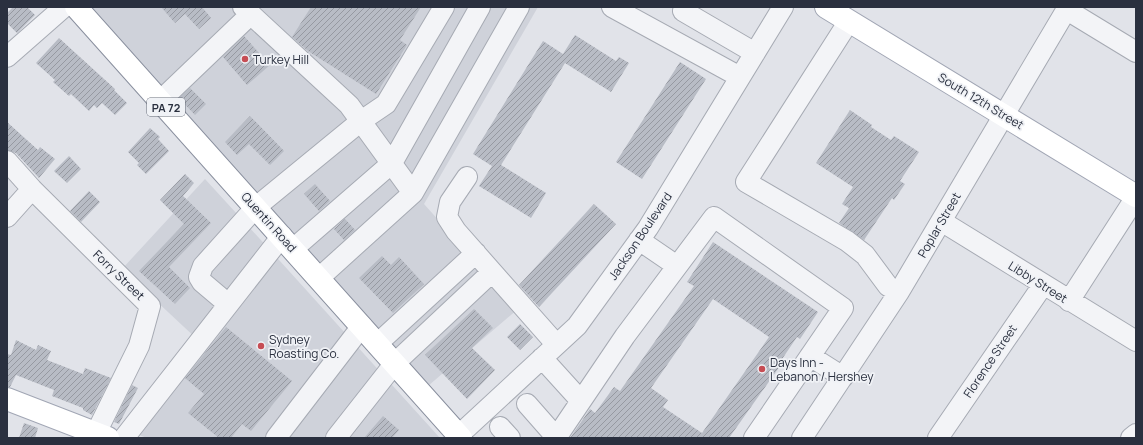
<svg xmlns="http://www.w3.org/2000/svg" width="1143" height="445" font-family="Manrope,sans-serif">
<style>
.built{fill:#cfd2da}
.building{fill:url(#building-hatch);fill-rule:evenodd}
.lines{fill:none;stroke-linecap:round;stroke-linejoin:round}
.minor-casing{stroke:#a6aab3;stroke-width:22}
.major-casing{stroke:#a1a6b4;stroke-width:24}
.highway-casing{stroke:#898f9e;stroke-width:24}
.minor{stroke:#f3f4f7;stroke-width:20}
.major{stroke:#fff;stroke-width:22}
.highway{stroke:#fff;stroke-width:22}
.poi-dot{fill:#c64d54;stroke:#f0f2f6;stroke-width:1.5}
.labels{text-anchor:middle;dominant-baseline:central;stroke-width:3.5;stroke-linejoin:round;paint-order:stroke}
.shield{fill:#f0f2f6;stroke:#656a76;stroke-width:1}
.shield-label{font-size:11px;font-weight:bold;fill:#2a303f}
.poi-label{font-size:12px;fill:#2a303f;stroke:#f0f2f6;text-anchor:start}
.street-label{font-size:12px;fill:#2a303f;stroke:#f0f2f6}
</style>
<defs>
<pattern id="building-hatch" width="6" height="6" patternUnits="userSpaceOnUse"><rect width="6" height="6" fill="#b8bcc5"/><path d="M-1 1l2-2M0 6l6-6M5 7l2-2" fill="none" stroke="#9699a1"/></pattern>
</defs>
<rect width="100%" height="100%" fill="#e1e3e9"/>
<path class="built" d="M90,7H538L424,204L518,309L428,386Z
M205,179L270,250L440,438H147L129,431L199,341L122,269Z"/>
<path class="building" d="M13,7H27L35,15L17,33L7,23V13Z
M161,7H202L211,18L199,29L185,14L175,23Z
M311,7H421L400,40L407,45L376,94L308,51L292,37Z
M575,35L616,61L619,57L629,63L611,92L565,63L501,165L546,193L531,218L479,186L492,166L473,154L543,41L563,54Z
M244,36L270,65L247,85L223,57Z
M59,38L115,89L114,90L127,103L115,115L102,103L97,108L94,105L89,111L71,94L69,96L53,82L55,80L36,63Z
M680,62L706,79L642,179L616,162Z
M190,88L206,104L195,115L179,98Z
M850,110L872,125L871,127L891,140L894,136L919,152L900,181L905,184L894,200L892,198L864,240L839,223L849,208L842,204L853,187L816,163Z
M250,116L284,151L270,165L249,144L237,155L225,142Z
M7,122L38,150L40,147L55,159L39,178L16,153L7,150Z
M150,128L160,137L158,139L169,151L146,174L137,165L139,163L128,152Z
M69,156L81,169L67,183L54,171Z
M185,174L194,183L183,196L211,223L169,267L190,288L175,304L139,271L184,224L160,200Z
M315,184L330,201L319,211L304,194Z
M89,191L100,202L81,222L70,211Z
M594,204L616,224L539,307L519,285Z
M345,219L355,230L344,240L334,229Z
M713,242L818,312L800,339L797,337L778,365L780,366L729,438H570L590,409L595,413L614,387L620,391L694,286L687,282ZM713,299L769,337L702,433L663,407L668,400L651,388Z
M382,256L391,265L399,257L424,284L393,313L359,278Z
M474,309L493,328L472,348L495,370L467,399L425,355Z
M520,324L533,337L520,350L507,337Z
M226,327L292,381L251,431L242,424L231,438H219L188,413L204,394L185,378Z
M16,340L36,350L38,345L51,351L47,360L83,374L85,368L111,378L92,415L83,410V408L52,396L54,390L16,375L10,387H7V354L11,355Z
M132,385L138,388L119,424L114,422Z
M383,416L399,430L392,438H364Z
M24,423L38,428L35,438H19Z"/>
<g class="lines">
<g class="minor-casing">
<path id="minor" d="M243,7L349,105L413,193
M612,7L740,77
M685,7L683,11L755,53
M1067,10L1136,52
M849,21L746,182L847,241L865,255L888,286L899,292
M7,57L64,7
M160,101L251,14
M7,161L32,189L150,306L139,346L96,433
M467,177L450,202L447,217L456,231L556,344
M7,217L32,189
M941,221L1136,341
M639,240L677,266
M293,249L392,163L480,7
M319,278L413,193L519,7
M1069,301L1136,197
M228,304L202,282L199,277L203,266L256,207L361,121L386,104L444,7
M377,344L476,253
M810,356L843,377
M542,358L581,401
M527,404L556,437
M500,427L510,438
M459,435L577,326L648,228L783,7
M124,438L282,236
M276,438L362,326
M336,438L395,363L492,272
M556,438L625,336L714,217L843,308L754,438
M802,438L899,292L1068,7
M938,438L1043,285
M1131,438L1136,434"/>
</g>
<g class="major-casing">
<path id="major" d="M826,7L1136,196
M7,399L108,438"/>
</g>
<g class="highway-casing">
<path id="highway" d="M76,7L461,438"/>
</g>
<use href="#minor" class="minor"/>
<use href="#major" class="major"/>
<use href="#highway" class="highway"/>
</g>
<g class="poi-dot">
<circle cx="245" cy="59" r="4"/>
<circle cx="261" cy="346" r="4"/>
<circle cx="762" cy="369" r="4"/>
</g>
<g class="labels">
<rect class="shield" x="147" y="98" width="38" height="18" rx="3"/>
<g class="shield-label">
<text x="166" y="107">PA 72</text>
</g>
<g class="poi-label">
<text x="253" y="59">Turkey Hill</text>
<text x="269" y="339">Sydney<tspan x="269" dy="14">Roasting Co.</tspan></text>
<text x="770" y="362">Days Inn -<tspan x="770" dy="14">Lebanon / Hershey</tspan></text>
</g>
<g class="street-label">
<text transform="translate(981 101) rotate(31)">South 12th Street</text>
<text transform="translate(269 222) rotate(48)">Quentin Road</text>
<text transform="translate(939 225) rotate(-60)">Poplar Street</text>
<text transform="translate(640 236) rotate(-56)">Jackson Boulevard</text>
<text transform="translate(119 275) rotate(44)">Forry Street</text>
<text transform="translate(1038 282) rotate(32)">Libby Street</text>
<text transform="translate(990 361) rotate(-56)">Florence Street</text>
</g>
</g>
<rect width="1143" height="445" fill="none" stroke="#2a303f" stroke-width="16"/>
</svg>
